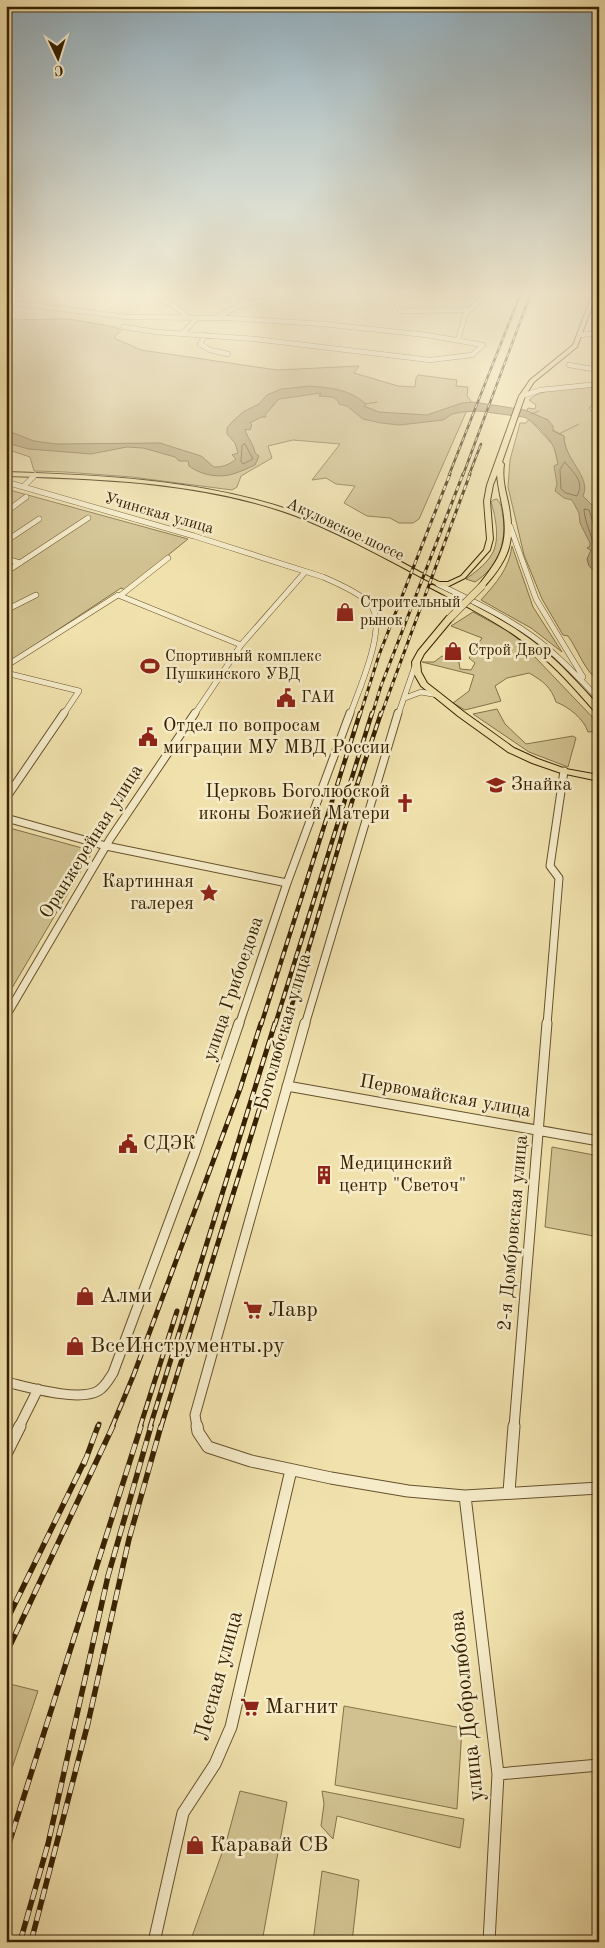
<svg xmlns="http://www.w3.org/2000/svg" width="605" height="1948" font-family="'Old Standard TT',serif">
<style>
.green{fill:#d1c190;stroke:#847148}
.water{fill:#b2a073;stroke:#816d45}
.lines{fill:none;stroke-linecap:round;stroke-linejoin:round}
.shore{stroke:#74603a;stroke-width:1}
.stream{stroke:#816d45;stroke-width:1}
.minor-far4-casing{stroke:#66512c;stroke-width:5.5}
.minor-far3-casing{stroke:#66512c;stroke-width:6}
.minor-far2-casing{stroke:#66512c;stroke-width:9}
.minor-far1-casing{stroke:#66512c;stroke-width:11}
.minor-casing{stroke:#66512c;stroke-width:13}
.major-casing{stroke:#372101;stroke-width:2}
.minor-far4{stroke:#f6ecca;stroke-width:4.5}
.minor-far3{stroke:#f6ecca;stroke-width:5}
.minor-far2{stroke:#f6ecca;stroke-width:7}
.minor-far1{stroke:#f6ecca;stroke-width:9}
.minor{stroke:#f6ecca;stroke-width:11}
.major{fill:#f1e2ad;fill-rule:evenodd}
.rail-far4-casing{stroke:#372101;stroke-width:2.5}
.rail-far3-casing{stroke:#372101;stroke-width:3}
.rail-far2-casing{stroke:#372101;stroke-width:4.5}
.rail-far1-casing{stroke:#372101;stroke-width:5}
.rail-casing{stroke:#372101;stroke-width:5.5}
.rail-far4{stroke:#f6ecca;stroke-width:1;stroke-dasharray:4.5;stroke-linecap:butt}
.rail-far3{stroke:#f6ecca;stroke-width:2;stroke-dasharray:5;stroke-linecap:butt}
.rail-far2{stroke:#f6ecca;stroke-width:2.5;stroke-dasharray:7;stroke-linecap:butt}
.rail-far1{stroke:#f6ecca;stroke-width:3;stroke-dasharray:9;stroke-linecap:butt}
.rail{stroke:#f6ecca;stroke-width:4;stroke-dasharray:11;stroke-linecap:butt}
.major-bridge-casing{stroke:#372101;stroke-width:8;stroke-linecap:butt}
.major-bridge{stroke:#f1e2ad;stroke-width:7}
.labels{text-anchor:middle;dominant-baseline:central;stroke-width:5;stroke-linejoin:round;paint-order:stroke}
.far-street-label{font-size:16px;fill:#372101;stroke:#f6ecca}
.far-poi-label{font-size:16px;fill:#372101;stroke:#f6ecca;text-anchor:start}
.poi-label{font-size:19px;fill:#372101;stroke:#f6ecca;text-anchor:start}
.street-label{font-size:19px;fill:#372101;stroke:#f6ecca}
.near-poi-label{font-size:22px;fill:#372101;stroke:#f6ecca;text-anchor:start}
.near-street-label{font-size:22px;fill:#372101;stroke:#f6ecca}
</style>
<rect width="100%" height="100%" fill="#f1e2ad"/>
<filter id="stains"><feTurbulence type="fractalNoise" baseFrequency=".004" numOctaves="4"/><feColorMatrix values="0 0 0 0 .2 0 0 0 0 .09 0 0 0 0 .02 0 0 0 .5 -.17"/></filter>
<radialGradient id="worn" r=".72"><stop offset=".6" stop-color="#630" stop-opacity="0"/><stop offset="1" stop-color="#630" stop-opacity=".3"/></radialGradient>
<path class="green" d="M68,319L115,327L121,330L114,338L141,350L277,370L359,366L354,373L398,386L415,387L416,378L418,375L457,380L456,386L468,387L467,396L471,401L419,519L413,523H399L390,518L367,516L344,503L355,486L336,484L326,478L312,480L340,444L293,440L268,446L272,458L241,476L237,487L232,490L132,477L65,472L34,471L30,457L6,449V320Z
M599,386V401L589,408L599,420V679H596C583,667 578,650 568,636L563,635L542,599L524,555L508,487L510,460L520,423H526L529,419L554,446L558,464L555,466L580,475C573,464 564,449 564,436L553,430L548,420L527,411L528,408L535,409L536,405L529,400C545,385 578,390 599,386Z
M6,489L188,539L125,590L121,588L6,664Z
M497,499C502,505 502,510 503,517C507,543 497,568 475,582L466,579C474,573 485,565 490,557C501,543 496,518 491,502L493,500Z
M512,546L533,607L562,652L531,628L481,600C496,583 509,569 512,546Z
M473,612L513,634L599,724V731L588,732C584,719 569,707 556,702C551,687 543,681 529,673L507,678L495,686L501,701L465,710L453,703L469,691L474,675L422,662H434L442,656L459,662L460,669L471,670L475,663L469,658L482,638L451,626Z
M497,709L505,724L526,744L573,736L576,738L568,767L529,752L473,714Z
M6,827L93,851L6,998Z
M552,1147L599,1156V1237L545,1227Z
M10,1684L38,1691L6,1786V1693Z
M344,1706L462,1728L457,1809L335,1785Z
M240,1791L287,1802L262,1942H190L227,1839Z
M322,1791L464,1819L460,1848L337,1816L333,1839L321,1826L324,1804Z
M322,1871L359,1880L352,1942H313Z"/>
<path class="water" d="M310,386C331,388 349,389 366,404L364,406L379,412L427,415L462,403L473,402L525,410L548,420L553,426V431L564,436C563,458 592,477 583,496L594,507L596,519L599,520V575L589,566L587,559L591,550L587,548L590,546V543L580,523L579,513L572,500L564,498L555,491L557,484L554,466L558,464C557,459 556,453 554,448C551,439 532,419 523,417L479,411L462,412L452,414L443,420L400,425L381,423L363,419L347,406L339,404C337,395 326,397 319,396L321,393L279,399L265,415L266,417H261L250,423L252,425L250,430L245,429C247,438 254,444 255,453L259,456L255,465C248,468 242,471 236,473C220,479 201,475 189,466L188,461H179L175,457L143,448L127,447L91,454L29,449L6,443V430L34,441L56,444L160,443L201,456L214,467C223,467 229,465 236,459L232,455L238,453L235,443L227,434V428L232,422L243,412L259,404L267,395L281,389Z"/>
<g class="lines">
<path class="shore" d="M245,444L253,459L243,464L241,462L242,446Z
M565,462C574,474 585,481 577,496L566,493L561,489L560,470Z
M599,525L593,522L589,510L584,509C585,528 598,542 593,561L599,569"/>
<path class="stream" d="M366,404L377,402
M531,414L539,411
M559,434L579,424"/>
<g class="minor-far4-casing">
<path id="minor-far4" d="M138,290C156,295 171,303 186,315L182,319
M242,290L253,295
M391,290L398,308L402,311L470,310
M159,296L170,290
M6,302L127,317L228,318L323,324L427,335L483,345
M236,307L307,290
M217,317L236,307L259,290
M124,327L156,332L255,339L430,360L472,355L483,345
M182,334L197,318
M205,335L200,344L210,350L228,354
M580,335L599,333
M458,340L465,315L489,290
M569,365L599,370
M522,396L540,390L599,384"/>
</g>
<g class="minor-far3-casing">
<path id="minor-far3" d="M6,482L194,536L323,577C337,583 360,593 370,604C389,625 358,691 350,715
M26,487L25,485L35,475
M6,512L26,497
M510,526L536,599L583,677
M6,541L39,519
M6,559L20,563
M6,572L88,518
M438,584C470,600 503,615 532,636C557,654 578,677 599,699
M121,595L168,558
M6,610L36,595
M6,666L118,595L241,645
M6,673L79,691L63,715
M405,698L421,692L438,695
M194,715L241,645L305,572
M398,715L416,663"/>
</g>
<g class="minor-far2-casing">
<path id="minor-far2" d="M6,798L64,713
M6,818L106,846L287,883
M6,1016L110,839L195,713
M239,1025L287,883L350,713
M305,1025L398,713
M547,1025L559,878L550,866L564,771"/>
</g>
<g class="minor-far1-casing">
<path id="minor-far1" d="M287,1086L599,1141
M6,1382C28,1387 78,1402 98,1391C105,1387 109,1379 113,1373L194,1155L239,1023
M19,1427L38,1389
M197,1427L195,1415L305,1023
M514,1427L547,1023"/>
</g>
<g class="minor-casing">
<path id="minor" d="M197,1426L198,1432L208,1447L251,1461L331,1478L408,1491L465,1496L599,1488
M6,1454L20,1426
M509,1492L514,1426
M465,1496L498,1774L489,1942
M498,1774L599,1765
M154,1942L183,1813L215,1764L231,1727L291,1470"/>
</g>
<g class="major-casing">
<path id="major" d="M594,290H598L577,347L534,382L525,396L502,462L504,464C502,478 505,489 508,502C516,541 510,558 484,587L478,586C499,559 509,546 503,510C501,499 498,487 497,475L493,485L490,501L493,539L490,550L465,578L449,586L436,585C390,561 344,535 296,516C204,482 103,479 6,476V472C104,475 206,480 299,513C348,531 393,558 439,582H448L461,576L484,550L487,539L484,501L487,485L519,396L530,380L573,345Z
M429,585H433C470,603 508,621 539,646C561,664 580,685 599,706V713H596C577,691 557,668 534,650C503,624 465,606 429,587Z
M447,616L454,618L424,654L420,662L421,672L427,683L464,712L514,748L538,759L566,769L599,775V781L561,773L532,763L508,752L458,716L421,686L413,672L412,662L418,651Z"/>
</g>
<use href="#minor-far4" class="minor-far4"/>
<use href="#minor-far3" class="minor-far3"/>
<use href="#minor-far2" class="minor-far2"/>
<use href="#minor-far1" class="minor-far1"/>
<use href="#minor" class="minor"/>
<use href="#major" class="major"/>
<g class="rail-far4-casing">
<path id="rail-far4" d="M449,475L522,290
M463,475L532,290
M469,475L481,444"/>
</g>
<g class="rail-far3-casing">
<path id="rail-far3" d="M360,715L379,655L450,474
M372,715L381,686L463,474
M381,715L470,474"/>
</g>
<g class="rail-far2-casing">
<path id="rail-far2" d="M261,1025L360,713
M275,1025L372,713
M286,1025L356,788L381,713"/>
</g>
<g class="rail-far1-casing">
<path id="rail-far1" d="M98,1427L99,1424
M112,1427L134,1374L240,1089L261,1023
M140,1427L177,1311
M150,1427L275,1023
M161,1427L286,1023"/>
</g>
<g class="rail-casing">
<path id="rail" d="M84,1464L98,1426
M6,1622L86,1458
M6,1654L113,1426
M6,1853L141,1426
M20,1942L48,1844L108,1576L151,1426
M31,1942L88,1723L129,1539L161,1426"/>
</g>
<use href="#rail-far4" class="rail-far4"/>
<use href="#rail-far3" class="rail-far3"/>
<use href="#rail-far2" class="rail-far2"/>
<use href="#rail-far1" class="rail-far1"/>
<use href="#rail" class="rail"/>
<g class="major-bridge-casing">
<path id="major-bridge" d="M450,618L482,586"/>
</g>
<use href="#major-bridge" class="major-bridge"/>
</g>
<linearGradient id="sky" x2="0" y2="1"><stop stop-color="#92acb9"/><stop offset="0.52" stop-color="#f9f2da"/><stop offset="1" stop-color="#f9f2da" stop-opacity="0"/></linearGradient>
<rect width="605" height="563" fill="url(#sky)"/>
<defs>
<g id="shop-bare" transform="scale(1.5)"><path d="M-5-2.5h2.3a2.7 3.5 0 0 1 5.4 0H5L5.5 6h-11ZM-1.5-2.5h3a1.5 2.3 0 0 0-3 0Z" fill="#8f2418" stroke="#f6ecca" stroke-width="2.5" paint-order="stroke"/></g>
<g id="stadium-bare" transform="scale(1.5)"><path d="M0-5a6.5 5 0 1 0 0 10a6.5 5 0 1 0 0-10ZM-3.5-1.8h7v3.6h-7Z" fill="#8f2418" stroke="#f6ecca" stroke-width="2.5" paint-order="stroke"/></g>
<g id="civic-bare" transform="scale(1.5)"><path d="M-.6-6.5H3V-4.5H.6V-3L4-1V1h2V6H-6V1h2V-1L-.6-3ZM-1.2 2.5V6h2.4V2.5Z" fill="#8f2418" stroke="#f6ecca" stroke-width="2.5" paint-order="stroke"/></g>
<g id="school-bare" transform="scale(1.5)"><path d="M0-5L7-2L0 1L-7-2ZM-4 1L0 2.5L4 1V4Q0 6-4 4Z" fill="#8f2418" stroke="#f6ecca" stroke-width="2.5" paint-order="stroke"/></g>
<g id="church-bare" transform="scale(1.5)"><path d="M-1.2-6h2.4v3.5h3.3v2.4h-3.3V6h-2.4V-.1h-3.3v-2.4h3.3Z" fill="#8f2418" stroke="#f6ecca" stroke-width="2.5" paint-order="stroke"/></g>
<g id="sight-bare" transform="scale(1.5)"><path d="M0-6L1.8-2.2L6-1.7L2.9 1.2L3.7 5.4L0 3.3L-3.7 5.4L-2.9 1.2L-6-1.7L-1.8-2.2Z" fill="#8f2418" stroke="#f6ecca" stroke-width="2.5" paint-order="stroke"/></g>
<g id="building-bare" transform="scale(1.5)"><path d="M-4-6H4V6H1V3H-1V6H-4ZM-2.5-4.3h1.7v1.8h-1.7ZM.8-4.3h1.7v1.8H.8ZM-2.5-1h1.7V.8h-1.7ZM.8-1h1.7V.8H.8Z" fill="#8f2418" stroke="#f6ecca" stroke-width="2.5" paint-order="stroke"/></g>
<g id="supermarket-bare" transform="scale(1.5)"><path d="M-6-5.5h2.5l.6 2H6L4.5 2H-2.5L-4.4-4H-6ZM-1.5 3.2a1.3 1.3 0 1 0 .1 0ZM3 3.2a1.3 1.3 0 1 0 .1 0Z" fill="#8f2418" stroke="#f6ecca" stroke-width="2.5" paint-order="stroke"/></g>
</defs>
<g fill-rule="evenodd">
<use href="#shop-bare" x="345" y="612"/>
<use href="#shop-bare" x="453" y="651"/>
<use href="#stadium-bare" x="150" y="666"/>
<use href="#civic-bare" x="286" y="698"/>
<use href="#civic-bare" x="148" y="737"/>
<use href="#school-bare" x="496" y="785"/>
<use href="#church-bare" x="405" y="803"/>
<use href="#sight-bare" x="209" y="893"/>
<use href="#civic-bare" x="128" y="1144"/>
<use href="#building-bare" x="324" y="1175"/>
<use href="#shop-bare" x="85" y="1296"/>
<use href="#supermarket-bare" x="253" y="1310"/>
<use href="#shop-bare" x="75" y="1346"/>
<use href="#supermarket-bare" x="250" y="1707"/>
<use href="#shop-bare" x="195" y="1845"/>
</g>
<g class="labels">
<g class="far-street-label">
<text transform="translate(159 514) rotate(16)">Учинская улица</text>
<text transform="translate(345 530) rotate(25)">Акуловское шоссе</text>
</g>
<g class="far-poi-label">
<text x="360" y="603">Строительный<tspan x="360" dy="18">рынок</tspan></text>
<text x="468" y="651">Строй Двор</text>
<text x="165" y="657">Спортивный комплекс<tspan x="165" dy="18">Пушкинского УВД</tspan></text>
<text x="301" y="698">ГАИ</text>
</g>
<g class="poi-label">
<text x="163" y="726">Отдел по вопросам<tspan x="163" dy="22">миграции МУ МВД России</tspan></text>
<text x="511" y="785">Знайка</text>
<text x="390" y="792" text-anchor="end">Церковь Боголюбской<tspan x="390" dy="22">иконы Божией Матери</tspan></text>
<text x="194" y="882" text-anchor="end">Картинная<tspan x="194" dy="22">галерея</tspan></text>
<text x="143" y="1144">СДЭК</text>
<text x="339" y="1164">Медицинский<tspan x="339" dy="22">центр "Светоч"</tspan></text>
</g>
<g class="street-label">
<text transform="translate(92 842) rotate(-58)">Оранжерейная улица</text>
<text transform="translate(234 989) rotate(-71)">улица Грибоедова</text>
<text transform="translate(284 1032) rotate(-74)">Боголюбская улица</text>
<text transform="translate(445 1097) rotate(10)">Первомайская улица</text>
<text transform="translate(514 1233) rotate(-85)">2-я Домбровская улица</text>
</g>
<g class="near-poi-label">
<text x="100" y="1296">Алми</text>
<text x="268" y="1310">Лавр</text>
<text x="90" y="1346">ВсеИнструменты.ру</text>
<text x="265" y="1707">Магнит</text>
<text x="210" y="1845">Каравай СВ</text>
</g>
<g class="near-street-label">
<text transform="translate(219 1676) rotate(-75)">Лесная улица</text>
<text transform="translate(467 1706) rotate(-96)">улица Добролюбова</text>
</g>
</g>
<rect width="605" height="1948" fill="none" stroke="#f1e2ad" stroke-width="25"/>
<rect x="8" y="8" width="590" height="1933" fill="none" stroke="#372101" stroke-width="2.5"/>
<rect x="12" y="12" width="580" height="1923" fill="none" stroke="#372101"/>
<g transform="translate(58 58) rotate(176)" stroke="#f6ecca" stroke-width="4" paint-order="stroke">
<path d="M0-4L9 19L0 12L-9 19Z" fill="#372101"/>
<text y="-8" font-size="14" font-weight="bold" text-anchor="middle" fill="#372101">С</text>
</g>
<rect width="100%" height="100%" filter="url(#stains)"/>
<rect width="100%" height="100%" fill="url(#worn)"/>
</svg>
